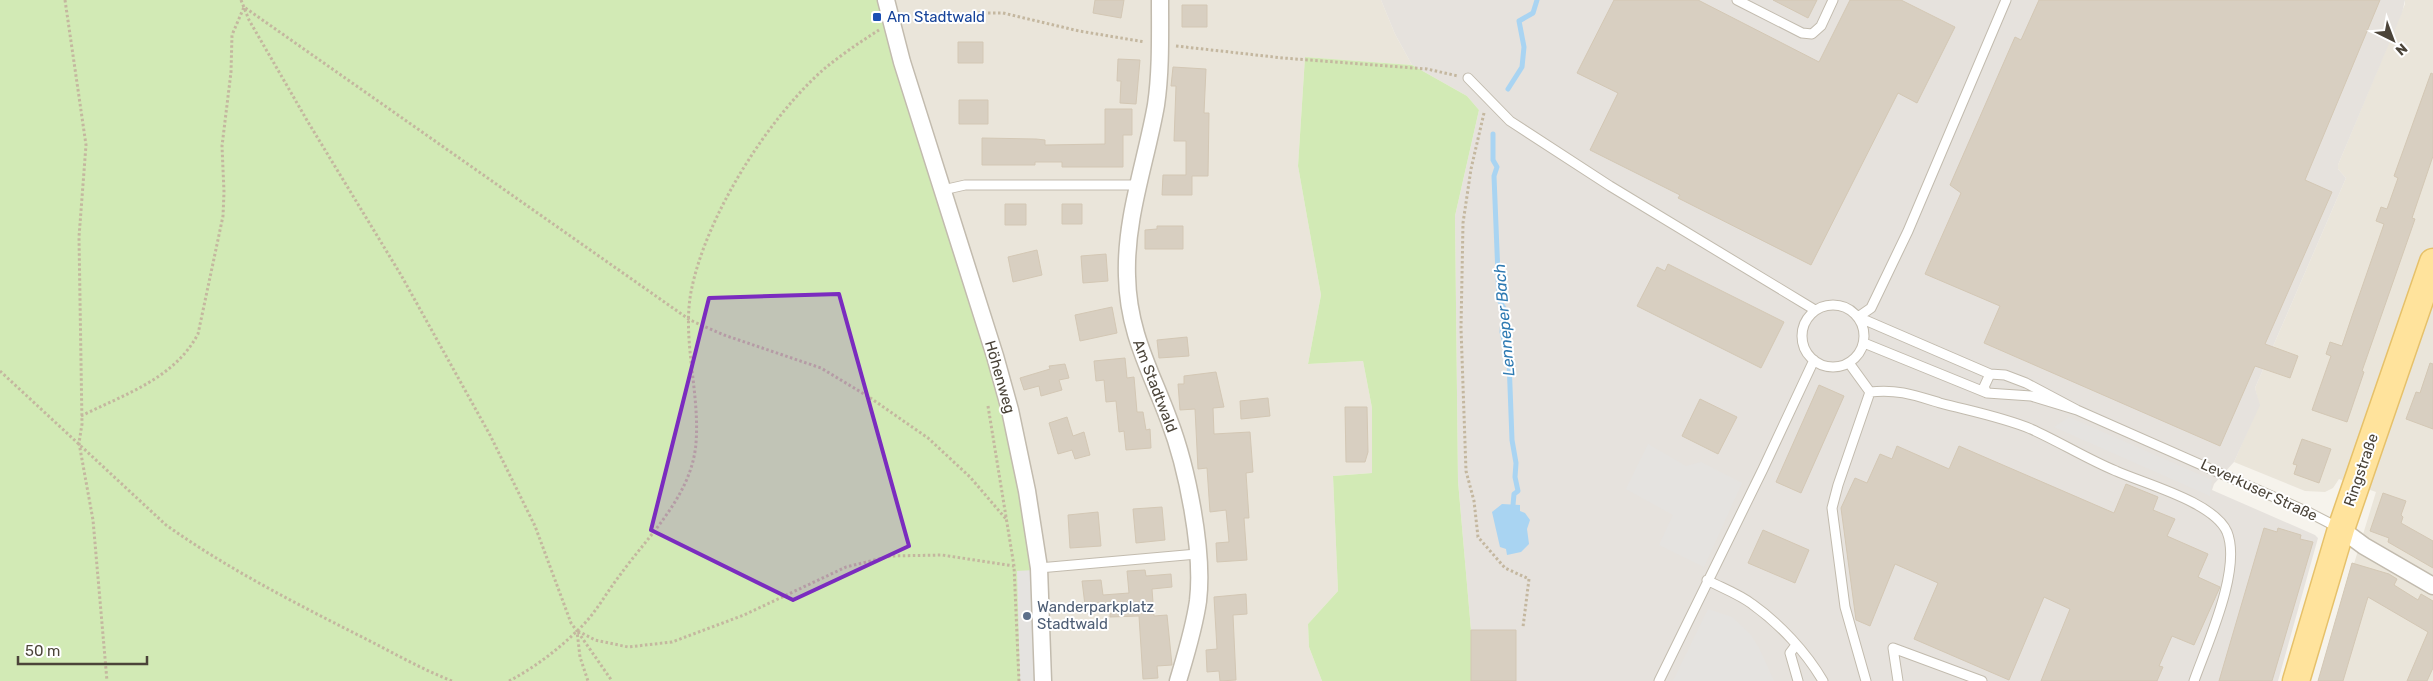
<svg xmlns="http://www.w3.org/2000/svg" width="2433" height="681" font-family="Rubik,sans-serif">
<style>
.residential{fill:#eae5da}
.industrial{fill:#e6e2dd}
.green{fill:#d2eab5}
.parking{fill:#e5e3e0}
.water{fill:#a9d4f2}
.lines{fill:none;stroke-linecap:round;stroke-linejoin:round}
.stream{stroke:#a9d4f2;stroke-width:5}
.building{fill:#d8cfc1;stroke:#d3c7b4}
.service-casing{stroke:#c2bbae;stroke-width:11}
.minor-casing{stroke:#c2bbae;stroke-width:19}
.primary-casing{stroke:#e6c16a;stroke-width:29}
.path{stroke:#c4b79f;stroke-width:3;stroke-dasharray:2.5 2.5;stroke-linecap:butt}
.service{stroke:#fff;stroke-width:9}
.minor{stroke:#fff;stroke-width:16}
.primary{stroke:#ffe39c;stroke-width:26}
.marked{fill:#7b2cbf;fill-opacity:0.2;stroke:#7b2cbf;stroke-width:4;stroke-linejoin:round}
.transit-dot{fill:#1a4fb4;stroke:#fff;stroke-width:2}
.service-dot{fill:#5c6f8a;stroke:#fff;stroke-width:2}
.labels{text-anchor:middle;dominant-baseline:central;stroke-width:4;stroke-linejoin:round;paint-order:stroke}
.transit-label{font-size:15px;fill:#164399;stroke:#fff;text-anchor:start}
.street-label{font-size:15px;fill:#4b4439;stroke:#fff}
.service-label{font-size:15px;fill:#4e5e75;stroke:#fff;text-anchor:start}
.water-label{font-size:16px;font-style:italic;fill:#2e7ab2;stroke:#fff}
</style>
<rect width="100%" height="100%" fill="#f6f3ec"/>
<path class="residential" d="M886,0H1381L1395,34L1412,65L1305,57L1298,166L1321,295L1308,364L1363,361L1372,408V473L1333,476L1338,591L1308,624L1309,647L1322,681H1043Z
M2405,0H2433V681H2318L2376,492L2339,479L2333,488L2325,492L2305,491L2234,462L2259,405L2255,388L2346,178L2338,169V165L2405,4Z"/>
<path class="industrial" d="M1381,0H2405L2402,13L2338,165V169L2346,178L2255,388L2260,405L2234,462L2214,484L2212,490L2315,535L2318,538L2278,681H1471V630L1458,481L1455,216L1479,110L1467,96L1412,65L1395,34Z"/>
<path class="green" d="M0,0H886L1027,491L1043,681H0Z
M1305,57L1412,65L1467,96L1479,110L1455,216L1458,481L1471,630V681H1322L1309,647L1308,624L1338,591L1333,476L1372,473V408L1363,361L1308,364L1321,295L1298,166Z"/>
<path class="parking" d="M2069,417L2212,480L2210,496L2054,427Z
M1648,444L1686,466L1701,462L1742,483L1704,567L1659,545L1673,515L1626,489Z
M1034,570L1037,681H1020L1017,571Z
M1708,609L1732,617L1750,634L1759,648L1774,681H1673Z"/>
<path class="water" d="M1502,504L1520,505V511L1525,513L1530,520L1527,529L1529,544L1521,552L1507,555L1506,549L1500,547L1492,512Z"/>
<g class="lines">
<path class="stream" d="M1508,89L1522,67L1524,47L1519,21L1533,13L1537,0
M1493,134V160L1497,167L1494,176L1499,300L1504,308L1502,332L1509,360L1512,440L1516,463L1515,477L1518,491L1514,494L1513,505"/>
</g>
<path class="building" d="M1095,0H1124L1121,18L1093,13Z
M1614,0H1698L1819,62L1850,0H1901L1955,27L1917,103L1898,93L1811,265L1678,198L1680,195L1590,150L1618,93L1577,73Z
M1773,0H1817L1808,18Z
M2039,0H2380L2305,180L2332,192L2265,344L2298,356L2290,378L2255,366L2220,446L1984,343L2000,306L1925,274L1961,193L1950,185L2015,37L2021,40Z
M1182,5H1207V27H1182Z
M958,42H983V63H958Z
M1118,59L1140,60L1136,104L1120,103L1121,81H1117Z
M1173,67L1206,69L1204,113H1209L1208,176H1192V195H1162L1163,175H1186V141H1174L1176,86H1171Z
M2431,73L2433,74V156L2412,218L2415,219L2362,371L2364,372L2347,422L2312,410L2331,356L2326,354L2330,342L2342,346L2352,316L2384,224L2376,221L2381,207L2387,209L2398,178L2394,176Z
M959,100H988V124H959Z
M1105,109H1132V135H1123V167H1062V162H1035V165H982V138L1036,139L1045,140V145L1105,144Z
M1005,204H1026V225H1005Z
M1062,204H1082V224H1062Z
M1157,226H1183V249H1145V230L1157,229Z
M1037,250L1042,275L1013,282L1008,257Z
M1106,254L1108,281L1083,283L1081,256Z
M1668,264L1784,322L1761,368L1637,306L1657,267L1665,271Z
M1112,307L1117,333L1080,341L1075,315Z
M1187,337L1189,356L1159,358L1157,340Z
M1125,358L1127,378L1134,377L1137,412H1143L1146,430L1150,429L1151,448L1126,450L1124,431L1119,432L1116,401L1106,402L1104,380L1096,381L1094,361Z
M2430,363L2433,364V429L2406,419L2416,392L2420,393Z
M1065,364L1069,378L1059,380L1062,390L1041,396L1039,386L1024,390L1020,378L1050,369L1049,366Z
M1216,372L1224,407L1213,408L1214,434L1250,432L1253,472L1246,473L1249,518H1244L1247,560L1217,562L1216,543L1229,542L1226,510L1210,512L1207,468L1198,469L1195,409L1180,410L1178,384H1184V376Z
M1819,385L1844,396L1801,493L1776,482Z
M1268,398L1270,416L1241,419L1240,401Z
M1700,399L1737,417L1718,454L1682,436Z
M1345,407H1367L1368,452L1365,462H1346Z
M1067,417L1073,436L1084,432L1090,455L1075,459L1072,450L1058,454L1049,423Z
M2302,439L2331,449L2319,483L2294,474L2297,465L2293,464Z
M1897,446L1949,469L1959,446L2114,513L2126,484L2158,497L2153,510L2175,519L2167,536L2208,554L2198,577L2220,587L2194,645L2172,636L2159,666L2163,667L2157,681H2041L2070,609L2044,597L2009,680L1914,639L1938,583L1895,564L1870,626L1856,620L1841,508L1855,478L1867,483L1880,454L1892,459Z
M2383,493L2406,501L2401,515L2403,517L2401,523L2433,541V568L2388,542L2389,538L2370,531Z
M1162,507L1165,540L1136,543L1133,509Z
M1098,512L1101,546L1070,548L1068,515Z
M2264,528L2277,532L2278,528L2301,535L2300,539L2313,542L2272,681H2219Z
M1763,530L1809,550L1795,583L1748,563Z
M2352,563L2389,574L2397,579L2394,585L2418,600L2421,594L2433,601V668L2427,681H2407L2428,632L2368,597L2343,681H2318Z
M1145,570L1146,576L1171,574L1172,587L1152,589L1154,616L1167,615L1172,665L1157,666L1158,678L1143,679L1139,616L1110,617V611L1086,613L1082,581L1101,580L1103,595L1129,593L1127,571Z
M1246,594L1247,614L1233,615L1236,680L1220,681L1219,671L1207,672L1206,650L1217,649L1214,597Z
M1471,630H1516V681H1471Z"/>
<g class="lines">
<g class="service-casing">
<path id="service" d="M1737,0L1802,33L1812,34L1821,26L1833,0
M1468,78L1510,121L1610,186L1815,310
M943,190L965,185H1138
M1802 336a31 31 0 1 1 62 0a31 31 0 1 1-62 0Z
M1858,317L1871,308L1908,231L2006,0
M1858,317L1990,374
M1864,343L1987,393
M1849,363L1870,392C1898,389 1914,395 1940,403C1970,411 2002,417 2031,429C2060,442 2087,459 2116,471C2145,484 2214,502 2227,532C2242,569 2207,644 2194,681
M2077,410L2031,396L1987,393L1984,387L1990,374L2005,375L2026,383L2077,410L2308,512L2339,528
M1039,568L1197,554
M1707,580C1722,588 1739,594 1752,604C1780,624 1806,652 1823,681
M1796,645L1790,653L1798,681
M1659,681L1763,469L1814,360
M1866,681L1845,607L1832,508L1838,485L1870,392
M1898,681L1893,648L1982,681"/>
</g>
<g class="minor-casing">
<path id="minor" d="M886,0L902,62L995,356L1010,410L1027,491L1039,568L1043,681
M1160,0C1160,35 1161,71 1156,105C1146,162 1125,218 1127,276C1128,332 1150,369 1169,420C1187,467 1204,551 1198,601C1194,629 1186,654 1178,681
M2341,529L2364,546L2433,586"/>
</g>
<g class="primary-casing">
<path id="primary" d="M2296,681L2341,529L2433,262"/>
</g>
<path class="path" d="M65,0L86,145L79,237L82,424L79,443L93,520L107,681
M241,0L249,20L308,122L401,275L490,435L535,526L571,623L577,631L580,657L588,681
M978,13H1003L1079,31L1145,42
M1176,46L1283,58L1427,69L1458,76
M1484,113L1471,169L1463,223L1461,328L1466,471L1474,501L1478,537L1505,568L1529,579L1523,627
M0,371L166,525C228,569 295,603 362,637C392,652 421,669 452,681
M988,406L1014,566L1019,681
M81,416C125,394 174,379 198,334L223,216L224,192L222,146L231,72L232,35L244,7L690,320L724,335L821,368L869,397L928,438L970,477L1006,519
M578,631L595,640L628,647L672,642L744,615L846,567L891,556L942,555L1014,566
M578,632L612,681
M509,681C534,668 559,649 579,629C596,613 606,593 620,575C649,535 692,495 696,443C700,393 682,340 691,292C705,218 767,119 824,69C841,55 860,42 879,30"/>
<use href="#service" class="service"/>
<use href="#minor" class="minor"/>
<use href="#primary" class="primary"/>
</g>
<path class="marked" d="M839,294L909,546L793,600L651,530L709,298Z"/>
<rect class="transit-dot" x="872" y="12" width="10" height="10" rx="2.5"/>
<circle class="service-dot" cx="1027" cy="616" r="5"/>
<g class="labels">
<g class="transit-label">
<text x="887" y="17">Am Stadtwald</text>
</g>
<g class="street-label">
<text transform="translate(1000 377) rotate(74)">Höhenweg</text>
<text transform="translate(1155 386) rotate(69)">Am Stadtwald</text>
<text transform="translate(2361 470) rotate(-71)">Ringstraße</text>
<text transform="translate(2259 490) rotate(25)">Leverkuser Straße</text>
</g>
<g class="service-label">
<text x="1037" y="607">Wanderparkplatz<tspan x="1037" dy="17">Stadtwald</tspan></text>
</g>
<g class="water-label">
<text transform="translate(1504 320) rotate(-95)">Lenneper Bach</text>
</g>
</g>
<g transform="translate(2393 40) rotate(138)" stroke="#ffffff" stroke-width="4" paint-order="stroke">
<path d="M0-4L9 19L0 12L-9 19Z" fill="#4b4439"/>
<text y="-8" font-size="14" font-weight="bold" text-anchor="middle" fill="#4b4439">N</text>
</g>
<path d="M18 656v8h129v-8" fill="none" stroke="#4b4439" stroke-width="2.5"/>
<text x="25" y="656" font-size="15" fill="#4b4439" stroke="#ffffff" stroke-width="4" paint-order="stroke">50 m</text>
</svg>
